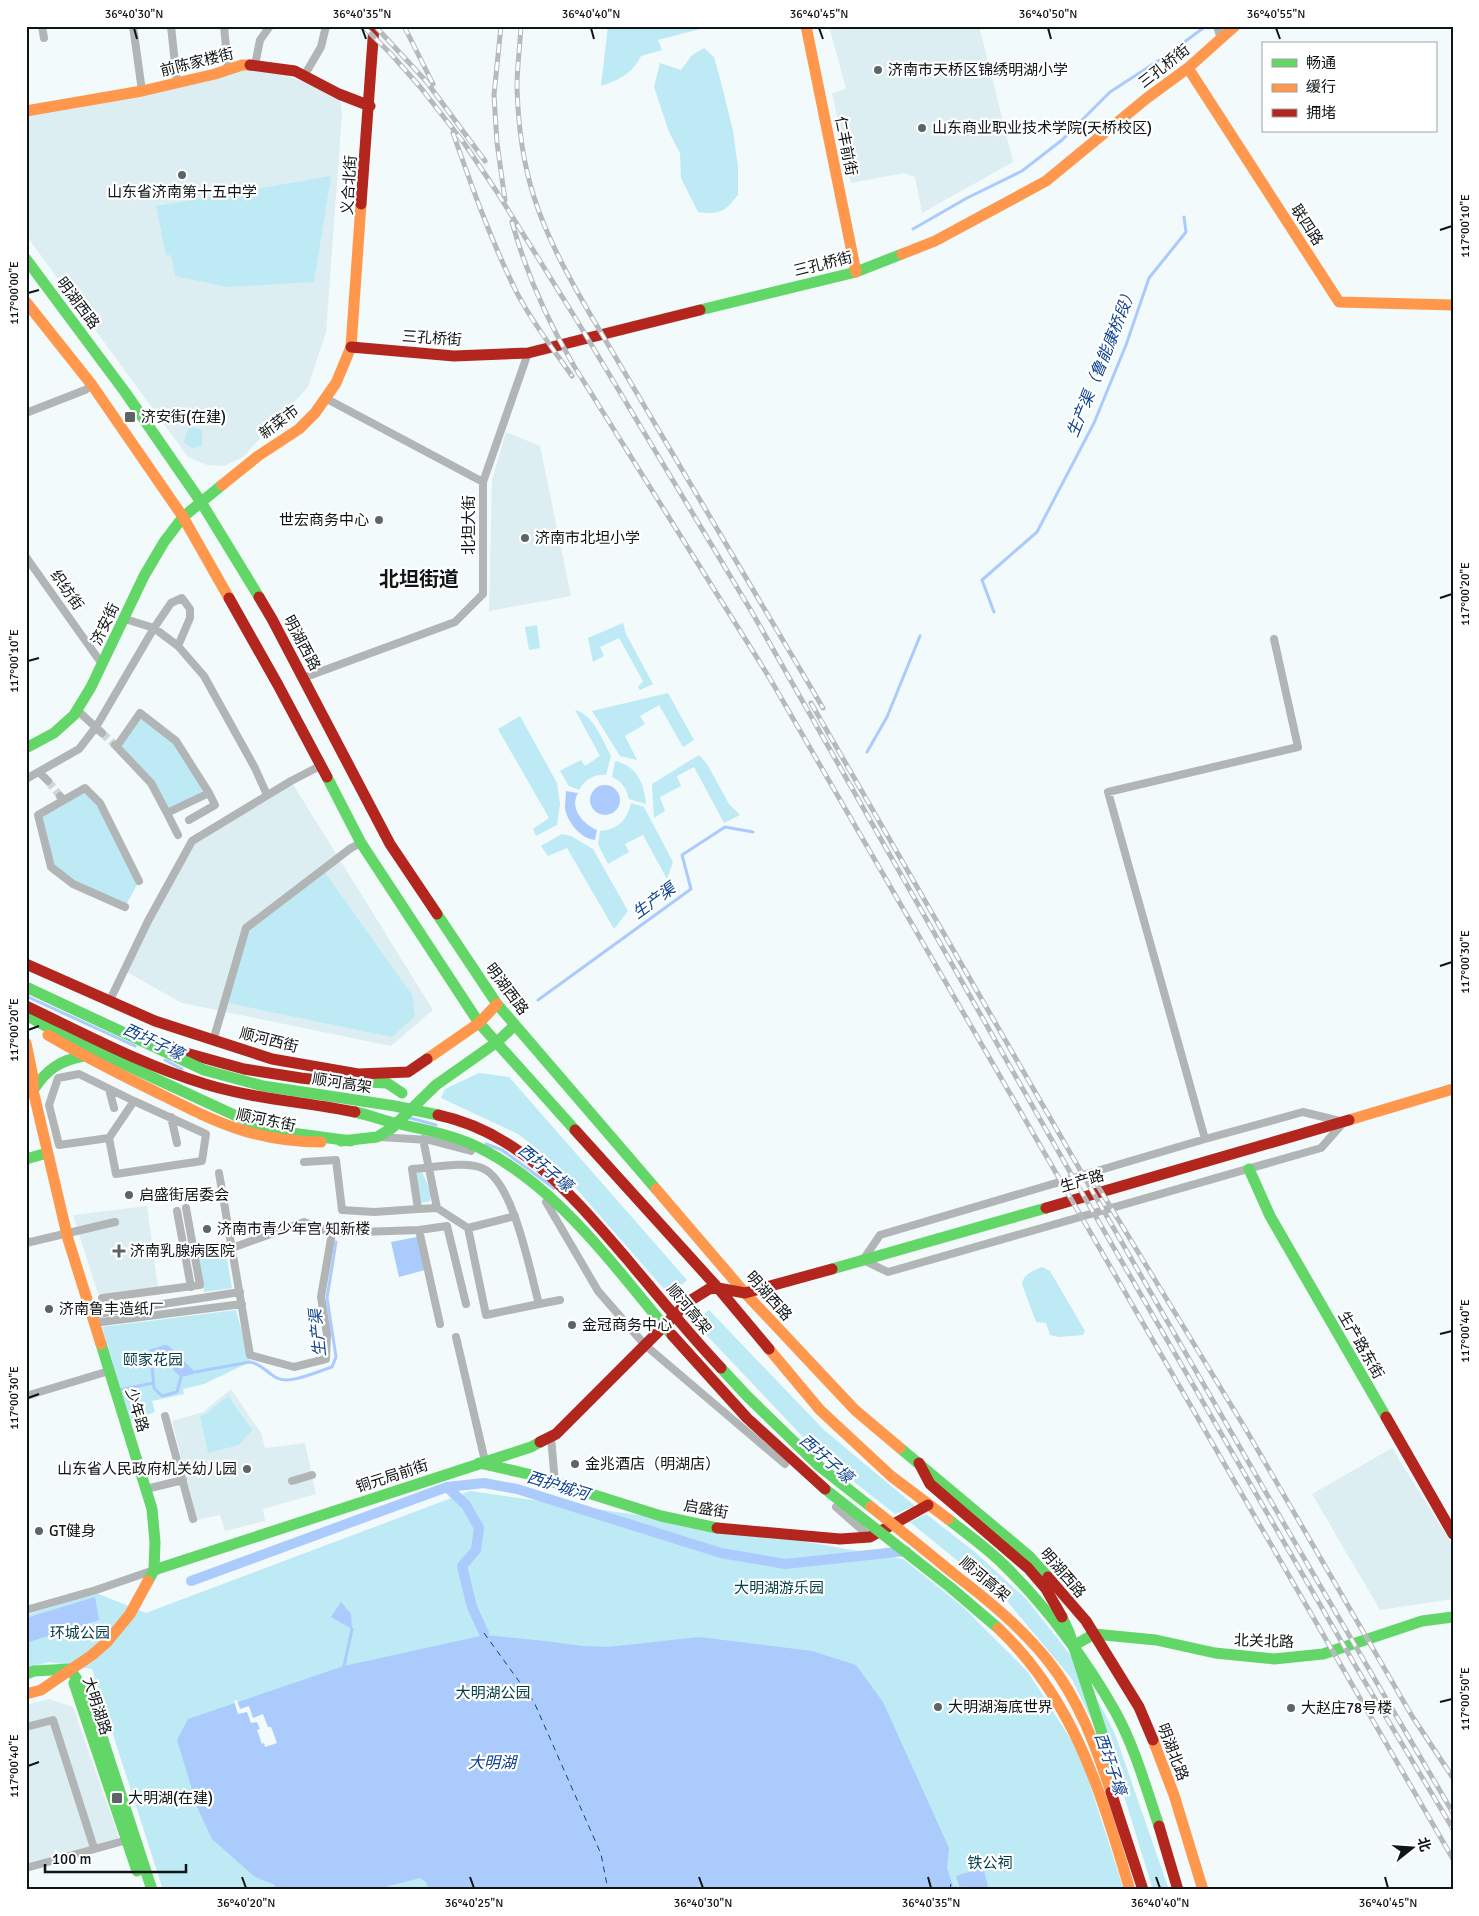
<svg xmlns="http://www.w3.org/2000/svg" width="1479" height="1916" font-family="Signika,'Noto Sans SC',sans-serif">
<style>
.built{fill:#dceef2}
.green{fill:#bdeaf4}
.water{fill:#aacbfc}
.pier{fill:#f2fafc}
.lines{fill:none;stroke-linecap:round;stroke-linejoin:round}
.stream{stroke:#aacbfc;stroke-width:3}
.canal{stroke:#aacbfc;stroke-width:10}
.ferry{stroke:#0d408f;stroke-width:1;stroke-dasharray:6 5;stroke-linecap:butt}
.street-tunnel{stroke:#d0d8d9;stroke-width:8;stroke-dasharray:8 4;stroke-linecap:butt}
.street{stroke:#b2b5b6;stroke-width:8}
.fast{stroke:#63d668;stroke-width:11}
.slow{stroke:#ff974d;stroke-width:11}
.jam{stroke:#b3261e;stroke-width:11}
.rail-casing{stroke:#b6babc;stroke-width:5}
.rail{stroke:#fff;stroke-width:3;stroke-dasharray:9;stroke-linecap:butt}
.fast-bridge{stroke:#63d668;stroke-width:11}
.slow-bridge{stroke:#ff974d;stroke-width:11}
.jam-bridge{stroke:#b3261e;stroke-width:11}
.ticks{fill:none;stroke:#0f1415;stroke-width:2}
.poi-dot{fill:#5e6466;stroke:#fff;stroke-width:2}
.labels{text-anchor:middle;dominant-baseline:central;stroke-width:4.5;stroke-linejoin:round;paint-order:stroke}
.street-label{font-size:15px;fill:#0f1415;stroke:#fff}
.poi-label{font-size:15px;fill:#0f1415;stroke:#fff;text-anchor:start}
.park-label{font-size:15px;fill:#013b45;stroke:#fff}
.water-label{font-size:16px;font-style:italic;fill:#0d408f;stroke:#fff}
.district-label{font-size:20px;font-weight:bold;fill:#0f1415;stroke:#fff}
.neatline{fill:none;stroke:#0f1415;stroke-width:2}
.ticks-label{font-size:12px;text-anchor:middle;fill:#0f1415}
</style>
<rect width="100%" height="100%" fill="#f2fafc"/>
<path class="built" d="M829,26H979L1013,162L922,213L915,177L904,173L851,183L832,93L846,89Z
M255,65L339,94L342,114L326,332L308,387L243,457L224,466L207,465L188,457L26,235V114Z
M506,432L540,446L571,596L489,611L492,480Z
M291,781L433,1010L391,1046L182,1003L123,970L192,841Z
M147,1206L158,1287L98,1294L73,1215Z
M231,1389L261,1433L265,1448L305,1443L316,1494L263,1509L265,1521L225,1531L220,1515L197,1520L172,1421L203,1412Z
M1392,1448L1453,1546V1599L1380,1610L1312,1494Z
M49,1699L73,1707L119,1838L26,1865V1705Z"/>
<path class="green" d="M608,26H704V28L658,40L662,50L641,56C632,74 619,80 601,86Z
M704,48L714,57L721,82L733,131L738,167V195C724,212 721,215 698,212L681,178L680,153L669,132L654,87L660,63L681,70L692,55Z
M331,176L314,282L228,287L175,276L171,255L166,256L156,206Z
M189,426L202,430V446L192,448L184,442Z
M623,623L626,634L653,684L640,690L638,687L643,681L619,638L600,647L604,656L593,662L588,638Z
M537,625L540,648L529,650L525,627Z
M668,693L694,740L683,747L659,705L640,716L645,724L625,736L637,760L620,756L592,711Z
M575,710C593,714 603,741 611,756L606,775C595,773 584,780 579,790L569,786L560,771L581,760L585,766L600,756Z
M140,713L176,741L209,793L167,813L151,783L117,746Z
M520,716L557,783L560,804L557,825L536,836L533,829L549,818L498,729Z
M699,755L707,764L729,804L740,815L724,823L694,767L677,776L681,786L660,797L665,811L654,818L652,784Z
M615,761C637,766 644,783 646,804L629,799C626,787 622,782 612,777Z
M85,788L100,803L139,881L125,907L73,884L51,867L38,815Z
M631,803L644,807L673,862L667,879L643,835L625,844L629,852L608,864L598,844L600,831C619,829 627,820 631,803Z
M562,834L571,836L593,849L628,911L614,929L567,848L548,856L541,846Z
M323,870L412,995L415,1016L392,1037L223,1002L246,928Z
M479,1073L509,1077L687,1280L670,1296L554,1163L518,1134L441,1098L445,1089Z
M417,1172H422L432,1194L430,1201L422,1203L418,1197Z
M224,1255L227,1259L232,1288L204,1292L199,1258Z
M1042,1267L1050,1271L1085,1331L1083,1335L1059,1337L1050,1335L1046,1323L1036,1322L1022,1284C1024,1273 1033,1271 1042,1267Z
M236,1310L250,1362L204,1384L183,1389L184,1394L152,1401L155,1412L130,1421L102,1327Z
M709,1310L823,1429L915,1506L895,1514L821,1456L695,1323Z
M228,1396L252,1430L239,1445L208,1453L200,1416L206,1414Z
M470,1491L722,1527L903,1559L962,1606L1028,1672L1080,1754L1124,1890H163L92,1669L49,1662L26,1668V1615L96,1593L146,1613Z
M926,1514L975,1552L1027,1600L1083,1671L1115,1734L1169,1890H1153L1118,1776L1072,1679L1007,1601L910,1522Z"/>
<path class="water" d="M590 800a15 15 0 1 1 30 0a15 15 0 1 1-30 0Z
M566,791L578,793C569,808 583,824 597,830L595,840C581,839 566,821 565,807C565,802 566,796 566,791Z
M417,1237L425,1270L399,1277L391,1242Z
M164,1345L169,1346L194,1371V1374L181,1377L174,1371L169,1360L159,1356L151,1355L149,1350Z
M95,1597L99,1620L26,1643V1618Z
M341,1602L351,1614L352,1629L331,1617Z
M485,1635L545,1641L582,1646L608,1647L699,1637L812,1651L856,1665L883,1702L949,1848L947,1868L954,1890H429L426,1882L420,1878L374,1890H274L275,1885L255,1877L212,1839L198,1809L177,1740L188,1719L344,1666Z
M978,1869L984,1871L989,1890H968L966,1886L960,1888L956,1876Z"/>
<path class="pier" d="M237,1700L240,1709L249,1706L253,1718L263,1714L268,1727H271L277,1743L265,1747L264,1743L262,1744L257,1730L260,1729L257,1722L251,1723L247,1712L238,1714L234,1701Z"/>
<g class="lines">
<path class="stream" d="M913,229L967,198L1022,171L1062,140L1110,92L1164,57L1206,26
M994,612L982,580L1037,532L1094,423L1126,345L1149,278L1186,232L1184,217
M867,752L887,717L920,636
M26,996L135,1046
M538,1000L691,889L682,855L725,827L753,832
M165,1060L182,1069
M410,1118L436,1125
M486,1144L502,1150L554,1188
M151,1355L154,1388L162,1396L177,1392L181,1377
M195,1372L250,1362C262,1364 267,1373 277,1378C289,1385 319,1371 332,1367L336,1357L327,1298L336,1242
M119,1390L153,1383
M344,1666L352,1629"/>
<path class="canal" d="M447,1487L466,1505L479,1528L476,1550L462,1566L472,1607L484,1633
M191,1581L447,1487L484,1483L517,1489L721,1553L785,1564L906,1551"/>
<path class="ferry" d="M484,1633L534,1702L601,1854L608,1890
M950,1890L951,1883"/>
<path class="street-tunnel" d="M102,733L115,745
M48,781L60,796"/>
<path class="street" d="M42,26L44,38
M133,26L142,91
M171,26L177,83
M224,26L228,69
M1217,26L1221,39
M255,65L260,40L270,26
M304,76L321,47L326,26
M327,399L483,482
M26,413L85,390L92,385
M26,557L102,664
M125,619L154,628L171,603L182,598L190,609V618L178,646
M303,678L455,622L483,594V482L528,353
M77,710L102,733
M115,745L151,783L167,813L209,793
M117,746L140,713L176,741L209,793L215,805L189,820
M39,772L48,781
M26,779L79,749L96,727L154,628L178,646L204,676L255,768L267,795
M60,796L64,800L38,815L51,867L73,884L125,907
M64,800L85,788L100,803L139,881
M167,813L178,835
M110,1000L148,921L192,841L291,781L320,766
M213,1041L246,928L351,848L361,843
M109,1089L114,1108
M134,1101L206,1134L202,1161L116,1174L109,1138Z
M1303,1112L1344,1122L1321,1148L888,1272L863,1260L880,1235L1205,1139Z
M171,1117L177,1143
M379,1137L429,1140L471,1151
M109,1138L59,1145L49,1105L58,1078L79,1074L134,1101
M423,1139L437,1208L468,1228L515,1216
M1205,1139L1108,792L1298,747L1274,639
M304,1162L336,1160L342,1210L374,1212L418,1209L412,1169C431,1168 468,1160 484,1169C514,1184 530,1272 539,1304L560,1300
M219,1173L250,1355L294,1367L326,1359L327,1334L321,1297L332,1233L304,1222L232,1248
M546,1202L598,1291L645,1345L785,1464
M418,1209L437,1208
M177,1211L191,1287
M227,1226H248L261,1237
M468,1228L486,1315L539,1304
M419,1230L447,1226L466,1304
M332,1233L419,1230L440,1324
M26,1243L115,1222
M106,1313L102,1298L200,1285L186,1208
M92,1315L240,1292
M94,1323L242,1304
M456,1337L485,1461
M26,1396L109,1371
M165,1416L193,1519
M551,1437L555,1483
M292,1481L312,1475
M146,1489L183,1480
M836,1507L870,1537
M26,1610L96,1590L154,1570
M26,1727L53,1720L94,1848
M26,1868L127,1840"/>
<path class="fast" d="M26,259L125,392L201,502L259,597
M700,310L856,272L902,254
M26,748L54,733L74,715L91,687L144,576L164,542L183,517L222,485
M327,777L361,843L479,1023L575,1130
M437,914L497,1004L656,1189
M26,1015L63,1036L245,1120L284,1132L351,1141
M344,1081L387,1083L402,1093
M34,1089C47,1069 61,1060 84,1056
M341,1141L377,1137L392,1128L436,1085L497,1042L515,1025
M26,1159L47,1153
M1249,1169L1270,1216L1386,1417
M832,1269L1046,1208
M101,1344L152,1509L155,1542L154,1570L148,1581
M900,1448L1029,1556L1048,1577
M479,1463L528,1474L661,1516L717,1528
M948,1519C967,1534 987,1548 1004,1565C1046,1606 1087,1661 1116,1713C1135,1748 1146,1788 1159,1826
M154,1570L531,1447L540,1442
M1073,1646L1094,1634L1156,1640L1215,1653L1274,1659L1323,1654L1422,1621L1453,1617
M70,1669L89,1697L152,1890
M26,1674L34,1671L70,1669
M74,1683L137,1871"/>
<path class="slow" d="M806,26L856,272
M1188,68L1339,302L1453,305
M26,111L142,91L215,74L242,65H250
M902,254L935,241L1046,181L1147,98L1188,68L1235,26
M26,302L92,385L183,517L229,598
M222,485L258,456L299,429L315,413L336,383L351,347L361,204
M48,1035C82,1055 117,1073 152,1090C212,1120 252,1142 321,1142
M26,1043L33,1077V1090L68,1239L101,1344
M427,1059L479,1023L497,1004
M1349,1120L1453,1089
M656,1189L745,1293L855,1410L900,1448
M769,1349L820,1410L891,1476L948,1519
M26,1694L41,1690L92,1655L107,1642L130,1614L148,1581
M1153,1740L1174,1795L1203,1890"/>
<path class="jam" d="M250,65L295,71L339,94L370,106
M361,204L374,26
M351,347L454,356L528,353L700,310
M259,597L272,619L390,844L437,914
M229,598L278,685L327,777
M26,964L155,1021L272,1059L358,1074L408,1072L427,1059
M168,1045L186,1053L244,1069L301,1078L318,1080L358,1074
M575,1130L718,1288L769,1349
M1046,1208L1349,1120
M1386,1417L1453,1534
M540,1442L556,1434L688,1302L709,1289L718,1288L745,1293L832,1269
M717,1528L840,1539L870,1537L928,1505
M1048,1577L1086,1621L1139,1707L1153,1740
M1159,1826L1178,1890"/>
<g class="rail-casing">
<path id="rail" d="M363,26L391,54L421,88L464,143L497,192L576,319L753,614L1070,1172L1359,1672L1453,1829
M375,26L426,81L485,161
M404,26L433,84
M501,26L494,95L497,143L505,200
M521,26C520,46 517,67 517,87C518,123 523,163 534,197C547,238 568,276 590,314L823,708
M453,133C472,187 491,241 517,293C532,322 553,349 572,376
M512,222C526,273 547,320 574,366L769,677L1453,1859
M811,703L1287,1529L1453,1813
M1093,1178L1245,1428L1412,1716L1453,1778"/>
</g>
<use href="#rail" class="rail"/>
<path class="fast-bridge" d="M26,987L204,1070L263,1086L395,1106L438,1115
M355,1112C369,1115 382,1120 395,1123C420,1129 446,1133 469,1143C554,1180 614,1267 672,1335
M721,1368L747,1396L819,1466L871,1507
M825,1489L950,1587L998,1628
M1062,1617L1069,1632L1112,1764"/>
<path class="slow-bridge" d="M871,1507C899,1529 926,1551 954,1574C988,1600 1022,1628 1049,1662C1079,1700 1096,1747 1111,1792
M998,1628C1075,1701 1101,1793 1130,1890"/>
<path class="jam-bridge" d="M26,1006C85,1034 142,1065 205,1084C254,1099 305,1102 355,1112
M438,1115C522,1133 574,1198 627,1259C658,1296 688,1333 721,1368
M672,1335L747,1418L825,1489
M919,1463L930,1484L1028,1568L1046,1589L1062,1617
M1111,1792L1143,1890"/>
</g>
<path class="ticks" d="M134,28L137,39M362,28L366,39M591,28L594,39M819,28L823,39M1048,28L1051,39M1276,28L1280,39M1440,230L1452,226M28,293L39,290M1440,598L1452,594M28,661L39,658M1440,966L1452,962M28,1030L39,1026M1440,1334L1452,1331M28,1398L39,1394M1440,1702L1452,1699M28,1766L39,1762M242,1877L246,1888M470,1877L474,1888M699,1877L703,1888M928,1877L931,1888M1156,1877L1160,1888M1385,1877L1388,1888"/>
<g class="poi-dot">
<circle cx="878" cy="70" r="5"/>
<circle cx="922" cy="128" r="5"/>
<circle cx="182" cy="175" r="5"/>
<rect x="124" y="411" width="12" height="12" rx="2.5"/>
<circle cx="379" cy="520" r="5"/>
<circle cx="525" cy="538" r="5"/>
<circle cx="129" cy="1195" r="5"/>
<circle cx="207" cy="1229" r="5"/>
<path d="M116.5 1243.5h5v5h5v5h-5v5h-5v-5h-5v-5h5z"/>
<circle cx="49" cy="1309" r="5"/>
<circle cx="572" cy="1325" r="5"/>
<circle cx="575" cy="1464" r="5"/>
<circle cx="247" cy="1469" r="5"/>
<circle cx="39" cy="1531" r="5"/>
<circle cx="938" cy="1707" r="5"/>
<circle cx="1291" cy="1708" r="5"/>
<rect x="111" y="1792" width="12" height="12" rx="2.5"/>
</g>
<g class="labels">
<g class="street-label">
<text transform="translate(197 62) rotate(-14)">前陈家楼街</text>
<text transform="translate(1164 66) rotate(-38)">三孔桥街</text>
<text transform="translate(846 146) rotate(79)">仁丰前街</text>
<text transform="translate(349 185) rotate(-86)">义合北街</text>
<text transform="translate(1307 225) rotate(57)">联四路</text>
<text transform="translate(823 264) rotate(-14)">三孔桥街</text>
<text transform="translate(78 303) rotate(53)">明湖西路</text>
<text transform="translate(432 338) rotate(4)">三孔桥街</text>
<text transform="translate(279 422) rotate(-37)">新菜市</text>
<text transform="translate(469 525) rotate(-90)">北坦大街</text>
<text transform="translate(67 590) rotate(55)">织纺街</text>
<text transform="translate(105 624) rotate(-64)">济安街</text>
<text transform="translate(302 643) rotate(62)">明湖西路</text>
<text transform="translate(507 989) rotate(53)">明湖西路</text>
<text transform="translate(269 1040) rotate(14)">顺河西街</text>
<text transform="translate(342 1083) rotate(9)">顺河高架</text>
<text transform="translate(266 1120) rotate(12)">顺河东街</text>
<text transform="translate(1082 1181) rotate(-16)">生产路</text>
<text transform="translate(769 1296) rotate(48)">明湖西路</text>
<text transform="translate(689 1309) rotate(50)">顺河高架</text>
<text transform="translate(1361 1345) rotate(60)">生产路东街</text>
<text transform="translate(137 1410) rotate(73)">少年路</text>
<text transform="translate(392 1476) rotate(-18)">铜元局前街</text>
<text transform="translate(706 1509) rotate(10)">启盛街</text>
<text transform="translate(1063 1573) rotate(49)">明湖西路</text>
<text transform="translate(985 1579) rotate(40)">顺河高架</text>
<text transform="translate(1264 1641) rotate(2)">北关北路</text>
<text transform="translate(97 1706) rotate(72)">大明湖路</text>
<text transform="translate(1173 1752) rotate(69)">明湖北路</text>
</g>
<g class="poi-label">
<text x="888" y="70">济南市天桥区锦绣明湖小学</text>
<text x="932" y="128">山东商业职业技术学院(天桥校区)</text>
<text x="182" y="192" text-anchor="middle">山东省济南第十五中学</text>
<text x="141" y="417">济安街(在建)</text>
<text x="369" y="520" text-anchor="end">世宏商务中心</text>
<text x="535" y="538">济南市北坦小学</text>
<text x="139" y="1195">启盛街居委会</text>
<text x="217" y="1229">济南市青少年宫 知新楼</text>
<text x="130" y="1251">济南乳腺病医院</text>
<text x="59" y="1309">济南鲁丰造纸厂</text>
<text x="582" y="1325">金冠商务中心</text>
<text x="585" y="1464">金兆酒店（明湖店）</text>
<text x="237" y="1469" text-anchor="end">山东省人民政府机关幼儿园</text>
<text x="49" y="1531">GT健身</text>
<text x="948" y="1707">大明湖海底世界</text>
<text x="1301" y="1708">大赵庄78号楼</text>
<text x="128" y="1798">大明湖(在建)</text>
</g>
<g class="park-label">
<text x="153" y="1360">颐家花园</text>
<text x="779" y="1588">大明湖游乐园</text>
<text x="80" y="1633">环城公园</text>
<text x="493" y="1693">大明湖公园</text>
<text x="990" y="1863">铁公祠</text>
</g>
<g class="water-label">
<text transform="translate(1102 362) rotate(-68)">生产渠（鲁能康桥段）</text>
<text transform="translate(654 901) rotate(-36)">生产渠</text>
<text transform="translate(153 1042) rotate(25)">西圩子壕</text>
<text transform="translate(545 1168) rotate(39)">西圩子壕</text>
<text transform="translate(318 1333) rotate(-96)">生产渠</text>
<text transform="translate(826 1459) rotate(41)">西圩子壕</text>
<text transform="translate(558 1486) rotate(17)">西护城河</text>
<text x="492" y="1763">大明湖</text>
<text transform="translate(1110 1764) rotate(71)">西圩子壕</text>
</g>
<g class="district-label">
<text x="419" y="579">北坦街道</text>
</g>
</g>
<rect width="1479" height="1916" fill="none" stroke="#ffffff" stroke-width="55"/>
<rect x="1262" y="42" width="175" height="90" fill="#ffffff" stroke="#9fa1a1"/>
<rect x="1272" y="59" width="25" height="8" fill="#63d668" stroke="#9fa1a1"/>
<text x="1306" y="68" font-size="15" fill="#0f1415">畅通</text>
<rect x="1272" y="84" width="25" height="8" fill="#ff974d" stroke="#9fa1a1"/>
<text x="1306" y="92" font-size="15" fill="#0f1415">缓行</text>
<rect x="1272" y="109" width="25" height="8" fill="#b3261e" stroke="#9fa1a1"/>
<text x="1306" y="118" font-size="15" fill="#0f1415">拥堵</text>
<g transform="translate(1412 1848) rotate(73)" stroke="#ffffff" stroke-width="4" paint-order="stroke">
<path d="M0-4L9 19L0 12L-9 19Z" fill="#0f1415"/>
<text y="-8" font-size="14" font-weight="bold" text-anchor="middle" fill="#0f1415">北</text>
</g>
<path d="M45 1864v8h141v-8" fill="none" stroke="#0f1415" stroke-width="2.5"/>
<text x="52" y="1864" font-size="15" fill="#0f1415" stroke="#ffffff" stroke-width="4" paint-order="stroke">100 m</text>
<rect x="28" y="28" width="1424" height="1860" class="neatline"/>
<g class="ticks-label">
<text x="134" y="18">36°40'30"N</text>
<text x="362" y="18">36°40'35"N</text>
<text x="591" y="18">36°40'40"N</text>
<text x="819" y="18">36°40'45"N</text>
<text x="1048" y="18">36°40'50"N</text>
<text x="1276" y="18">36°40'55"N</text>
<text transform="translate(1465 226) rotate(-90)" y="4">117°00'10"E</text>
<text transform="translate(14 293) rotate(-90)" y="4">117°00'00"E</text>
<text transform="translate(1465 594) rotate(-90)" y="4">117°00'20"E</text>
<text transform="translate(14 661) rotate(-90)" y="4">117°00'10"E</text>
<text transform="translate(1465 962) rotate(-90)" y="4">117°00'30"E</text>
<text transform="translate(14 1030) rotate(-90)" y="4">117°00'20"E</text>
<text transform="translate(1465 1331) rotate(-90)" y="4">117°00'40"E</text>
<text transform="translate(14 1398) rotate(-90)" y="4">117°00'30"E</text>
<text transform="translate(1465 1699) rotate(-90)" y="4">117°00'50"E</text>
<text transform="translate(14 1766) rotate(-90)" y="4">117°00'40"E</text>
<text x="246" y="1907">36°40'20"N</text>
<text x="474" y="1907">36°40'25"N</text>
<text x="703" y="1907">36°40'30"N</text>
<text x="931" y="1907">36°40'35"N</text>
<text x="1160" y="1907">36°40'40"N</text>
<text x="1388" y="1907">36°40'45"N</text>
</g>
</svg>
